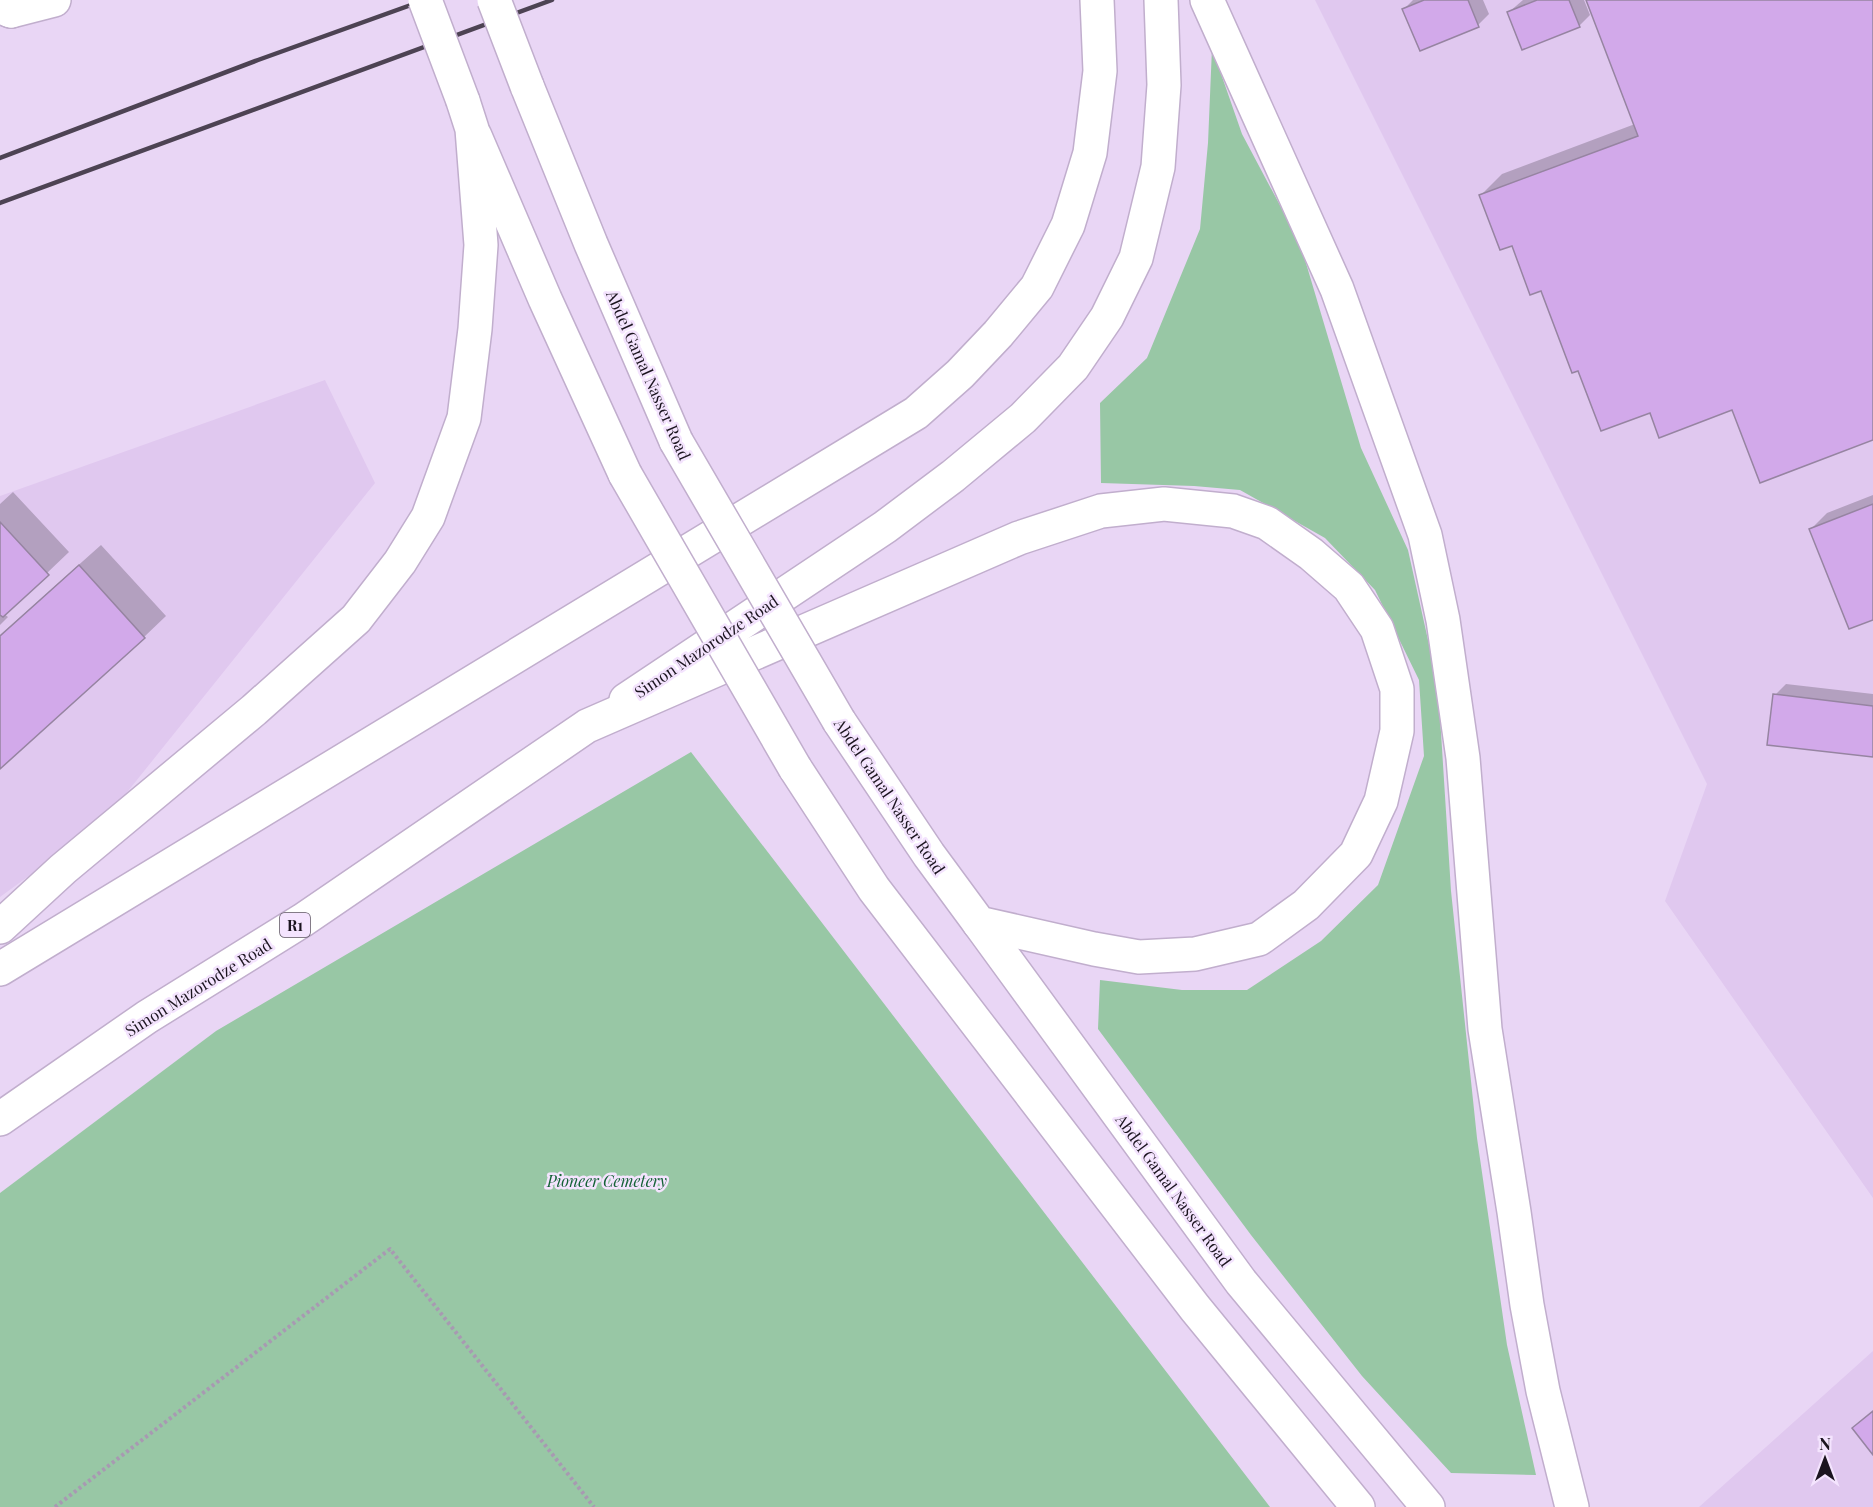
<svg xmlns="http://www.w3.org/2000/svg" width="1873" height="1507" font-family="'Playfair Display',serif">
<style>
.built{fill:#e0c8ef}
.green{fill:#98c7a5}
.shadow{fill:#0003}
.building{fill:#d2a9ea;stroke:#9684a1;stroke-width:1.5}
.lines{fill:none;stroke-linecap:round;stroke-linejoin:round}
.minor-casing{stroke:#c1aecd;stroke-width:36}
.major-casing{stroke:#c1aecd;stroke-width:36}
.highway-casing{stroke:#c1aecd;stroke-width:36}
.path{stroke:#a899b2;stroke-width:4;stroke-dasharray:3 3;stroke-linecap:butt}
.minor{stroke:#fff;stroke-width:33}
.major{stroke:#fff;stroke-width:33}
.highway{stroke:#fff;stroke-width:33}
.rail{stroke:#4d4353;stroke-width:4.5}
.major-bridge-casing{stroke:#c1aecd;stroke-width:36;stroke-linecap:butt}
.highway-bridge-casing{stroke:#c1aecd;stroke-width:36;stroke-linecap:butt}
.major-bridge{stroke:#fff;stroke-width:33}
.highway-bridge{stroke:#fff;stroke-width:33}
.labels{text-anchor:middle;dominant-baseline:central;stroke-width:5;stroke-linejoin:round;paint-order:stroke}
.shield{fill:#f4e4fe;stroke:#5c5262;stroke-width:1.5}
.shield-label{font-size:15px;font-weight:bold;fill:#1b141f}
.street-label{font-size:16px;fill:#1b141f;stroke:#f4e4fe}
.park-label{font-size:16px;font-style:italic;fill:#146236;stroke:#f4e4fe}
</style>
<rect width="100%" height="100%" fill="#e9d6f5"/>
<path class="built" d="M1315,0H1873V1198L1665,901L1707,784Z
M325,380L375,483L104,821L0,897V496Z
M1873,1351V1507H1699Z"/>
<path class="green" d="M1212,48L1242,134L1300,243L1361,448L1408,550L1438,685L1451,891L1477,1138L1507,1345L1536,1475L1451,1473L1362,1376L1251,1235L1098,1029L1100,980L1182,990H1247L1321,941L1378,885L1424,756L1419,680L1375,590L1325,538L1240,490L1194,486L1101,483L1100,403L1147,358L1200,229L1208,143Z
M691,752L1270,1507H0V1193L216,1031Z"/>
<path class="shadow" d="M1413,0H1483L1489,14L1478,25L1404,9Z
M1523,0H1584L1590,15L1579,26L1509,12Z
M1588,0H1873V439L1733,408L1651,411L1579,369L1542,289L1481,195L1502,174L1635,124Z
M13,492L69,552L4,614L8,617L0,625V504Z
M1873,495V618L1810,530L1827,513Z
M101,545L166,616L144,637L0,767V635Z
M1786,684L1873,694V755L1775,695Z"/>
<path class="building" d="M1424,0H1468L1479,27L1420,51L1402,9Z
M1537,0H1569L1580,27L1522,50L1507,12Z
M1586,0H1873V440L1760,483L1732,410L1659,438L1650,413L1601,431L1578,371L1572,373L1541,291L1530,295L1512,246L1500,250L1479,195L1638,136Z
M1873,504V620L1849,629L1809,529Z
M0,522L49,575L3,617L0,615Z
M79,565L145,638L0,769V636Z
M1773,694L1873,706V757L1767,745Z
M1873,1411V1455L1852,1428Z"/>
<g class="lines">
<g class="minor-casing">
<path id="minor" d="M11,11L54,0"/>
</g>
<g class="major-casing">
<path id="major" d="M1207,0L1337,289L1425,535L1443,620L1463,758L1485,1029L1514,1212L1527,1305L1543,1391L1572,1507
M475,136L545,299L625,474
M626,700L885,527L953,476L1023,418L1073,367L1107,317L1136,258L1158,167L1164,85L1161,0
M795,768L874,889L1195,1308L1358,1507
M979,923L1241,1282L1428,1507
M0,969L916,413L960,374L998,334L1037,287L1068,225L1090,153L1100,71L1097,0"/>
</g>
<g class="highway-casing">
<path id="highway" d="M0,7L11,11
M527,86L591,244L676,441
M0,927L63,869L254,710L356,619L400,562L428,517L464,418L475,329L481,245L472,129L463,101
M0,1119L147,1017L303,920L587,726L1019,538L1101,511L1164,504L1233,511L1267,523L1311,554L1349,587L1377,629L1397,689V731L1381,801L1356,854L1306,905L1259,939L1195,954L1139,957L1094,949L979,923L929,855L839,721"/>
</g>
<path class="path" d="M55,1507L390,1249L594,1507"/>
<use href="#minor" class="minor"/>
<use href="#major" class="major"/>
<use href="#highway" class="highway"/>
<path class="rail" d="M0,158L258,60L425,0
M0,203L552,0"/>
<g class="major-bridge-casing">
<path id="major-bridge" d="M625,474L795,768"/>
</g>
<g class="highway-bridge-casing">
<path id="highway-bridge" d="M425,0L463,101
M494,0L527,86
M676,441L839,721"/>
</g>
<use href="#major-bridge" class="major-bridge"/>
<use href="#highway-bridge" class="highway-bridge"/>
</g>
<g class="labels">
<rect class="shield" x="280" y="913" width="30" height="24" rx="4.5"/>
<g class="shield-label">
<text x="295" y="925">R1</text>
</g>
<g class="street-label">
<text transform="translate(649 375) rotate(66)">Abdel Gamal Nasser Road</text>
<text transform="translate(706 646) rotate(-34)">Simon Mazorodze Road</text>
<text transform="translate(890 796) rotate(56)">Abdel Gamal Nasser Road</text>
<text transform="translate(198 987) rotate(-32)">Simon Mazorodze Road</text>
<text transform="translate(1174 1190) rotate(54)">Abdel Gamal Nasser Road</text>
</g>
<g class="park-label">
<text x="607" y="1180">Pioneer Cemetery</text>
</g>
</g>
<g transform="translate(1825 1459)" stroke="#f4e4fe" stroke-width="4.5" paint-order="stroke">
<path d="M0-4.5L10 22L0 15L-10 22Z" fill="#1b141f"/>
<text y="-9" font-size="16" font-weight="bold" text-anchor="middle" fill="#1b141f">N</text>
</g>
</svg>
